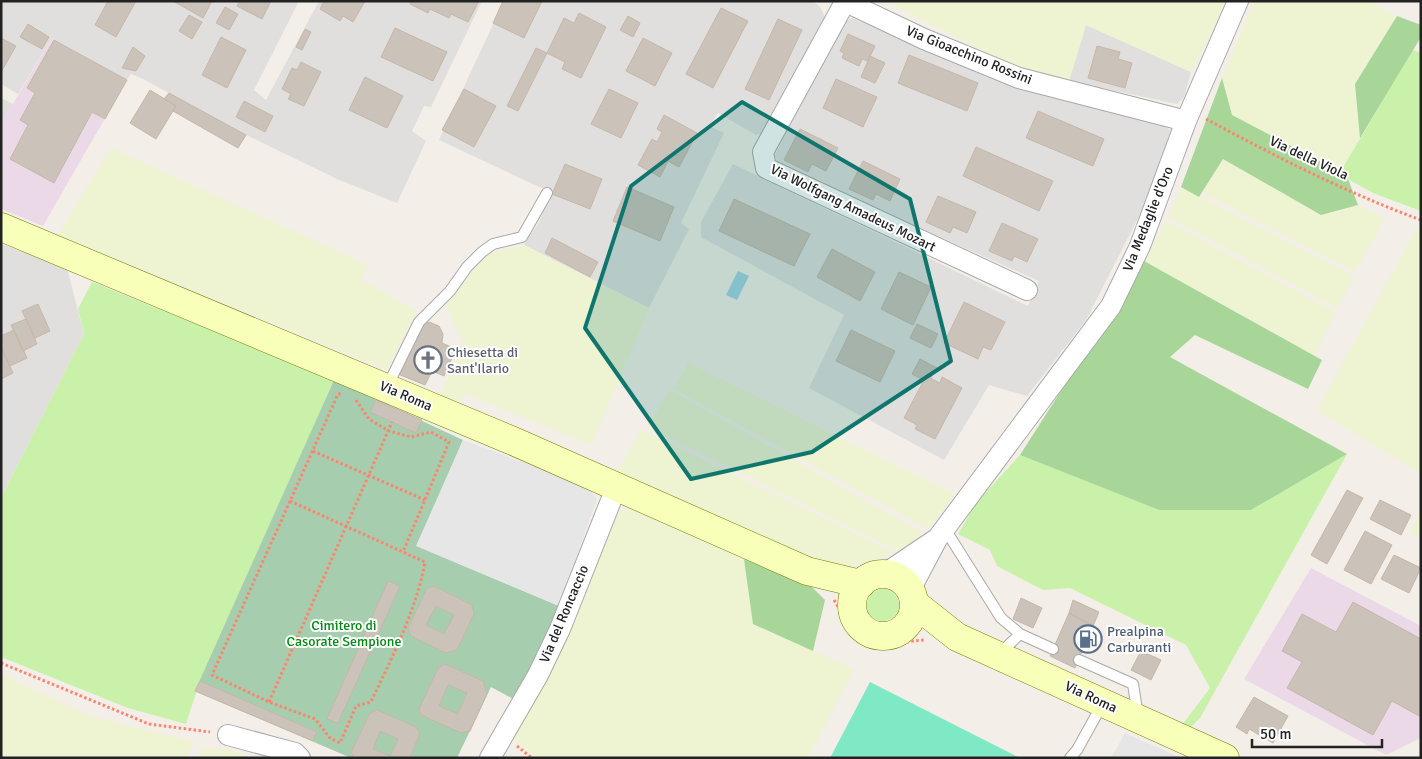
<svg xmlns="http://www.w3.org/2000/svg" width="1422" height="759" font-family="Signika,sans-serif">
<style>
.residential{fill:#e0dfde}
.industrial{fill:#ecd9e8}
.farmland{fill:#eef3d2}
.grass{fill:#c9f1a9}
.forest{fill:#a7d698}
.cemetery{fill:#a6ceae}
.pitch{fill:#7fe9c5}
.parking{fill:#e6e6e6}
.water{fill:#a4d2e4}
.building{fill:#cbc2ba;stroke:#c6b7a8;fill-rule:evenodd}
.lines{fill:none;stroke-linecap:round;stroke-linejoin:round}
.lane-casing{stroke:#a9a9a9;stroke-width:12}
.street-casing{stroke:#a9a9a9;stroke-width:22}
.secondary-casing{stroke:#6d8100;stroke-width:29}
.path{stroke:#ff836c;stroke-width:3;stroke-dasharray:2.5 2.5;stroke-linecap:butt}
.lane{stroke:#fff;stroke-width:10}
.street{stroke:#fff;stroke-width:20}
.secondary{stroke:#f8ffb9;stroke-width:28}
.marked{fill:#0f766e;fill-opacity:0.2;stroke:#0f766e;stroke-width:4;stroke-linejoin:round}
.labels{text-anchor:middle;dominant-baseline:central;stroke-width:4;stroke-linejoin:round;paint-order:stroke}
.street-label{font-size:14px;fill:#222;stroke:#fff}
.worship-label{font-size:14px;fill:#5b616d;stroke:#fff;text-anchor:start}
.park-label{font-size:14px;fill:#018913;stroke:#fff}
.service-label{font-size:14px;fill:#4e5e75;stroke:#fff;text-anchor:start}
</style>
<rect width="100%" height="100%" fill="#f3efe8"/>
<path class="residential" d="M1,1H299L254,90L266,100L319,1H482L431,107L424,106L412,131L426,141L397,203L337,179L246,135L141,78L131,74L127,80L52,38L18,94L1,84Z
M504,1H813L821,8L825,18L765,132L756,135L718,113L709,126L724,133L681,223L689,229L649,308L524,245L539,222L552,190L539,187L439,140Z
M852,18L1025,90L1162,123L1173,133L1151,193L1086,320L1027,396L989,385L944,460L809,388L844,315L701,237V222L733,164L1028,306L1039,281L778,165L775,155L840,24Z
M1086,25L1191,72L1184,97L1177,104L1069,81Z
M1,98L13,104L1,124Z
M1,244L67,268L84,334L1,498Z"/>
<path class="industrial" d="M52,38L127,80L43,226L1,209V124Z
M1311,568L1421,626V738L1386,755L1244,679Z"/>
<path class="farmland" d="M885,1H1226L1191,72L1086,25L1069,81L1018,69Z
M1254,1H1367L1397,16L1355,83L1360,138L1343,167H1331L1232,115L1222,78Z
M111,148L368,265L360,279L417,311L387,370L58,235Z
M1223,159L1321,215L1358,205L1385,218L1355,272L1203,193Z
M1181,187L1354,276L1337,308L1168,217Z
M1166,221L1336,312L1314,355L1144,261Z
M1417,228L1421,229V474L1317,410Z
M524,245L649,308L592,445L463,393L457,404L439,395L453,368L463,341L455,327L446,304L487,254Z
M688,363L955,494L928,529L674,389Z
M670,390L925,534L901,551L892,548L647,427Z
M641,430L896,553L847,567L813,563L617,471Z
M635,507L744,559L753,624L854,669L808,758H537L509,736L605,535L619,512Z
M1421,508V538L1410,533Z
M1,674L90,716L194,742L186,758H1Z
M203,748L231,749L248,758H198Z"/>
<path class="grass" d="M1413,50L1421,53V211L1373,193L1339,174Z
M92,282L334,380L200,681L186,724L128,708L1,657V498L84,334L78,309Z
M1347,454L1200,718L1190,728L1182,725L1210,688L1186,645L1070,588L1043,590L997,566L990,550L958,534L977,502L1020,455L1159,510H1251Z
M867 605a16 16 0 1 1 32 0a16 16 0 1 1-32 0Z"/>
<path class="forest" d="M1397,16L1421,25V37L1360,138L1355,84Z
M1222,78L1232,115L1331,167H1343L1339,174L1348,179L1358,205L1321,215L1223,159L1199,197L1181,187Z
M1144,261L1322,360L1308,389L1195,335L1170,357L1347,454L1251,510H1159L1020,455Z
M744,559L812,587L825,600L813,651L753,624Z"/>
<path class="cemetery" d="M334,380L463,440L417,546L559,606L519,702L491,687L457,758H351L195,691Z"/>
<path class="pitch" d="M870,682L1020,758H830Z"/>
<path class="parking" d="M463,440L587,486L597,499L559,606L416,546Z
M1125,733L1181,758H1111Z"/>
<path class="water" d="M738,271L749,276L737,300L726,295Z"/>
<path class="building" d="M108,1H136L116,37L95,25Z
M173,1H212L203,18Z
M240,1H271L262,19L237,6Z
M324,1H365L353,22L343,16L340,21L320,9Z
M411,1H479L468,22L451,14L449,18L430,9L428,13L410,4Z
M503,1H542L524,38L493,23Z
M225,7L238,14L229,30L216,23Z
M721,8L748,21L713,88L686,74Z
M579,13L606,27L581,78L562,69L565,62L547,53L564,18L574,23Z
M189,15L202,22L192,39L179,31Z
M628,16L640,23L633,37L620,30Z
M778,19L802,30L769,100L745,89Z
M28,24L49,37L42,49L20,37Z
M395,28L447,52L433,81L381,57Z
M305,29L311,32L302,50L296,47Z
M848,34L875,46L868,61L862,59L859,66L842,58L844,53L840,51Z
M221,37L246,50L227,88L202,75Z
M1,38L16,46L1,72Z
M643,38L672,53L655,86L626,71Z
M54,40L127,80L105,119L92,112L54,183L10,159L28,125L20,120L35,93L27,88Z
M1097,46L1120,52L1118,59L1132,63L1125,88L1088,78Z
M133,47L145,56L136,71L122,68Z
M536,48L547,53L518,111L507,106Z
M909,55L978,83L967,111L898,83Z
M870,56L885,63L875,83L861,77Z
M301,62L321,72L304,106L288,99L291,94L282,89L292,68L297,70Z
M365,77L403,96L387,128L349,110Z
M836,79L877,97L863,127L823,108Z
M464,89L496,106L474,147L442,130Z
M609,89L638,103L621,138L591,124Z
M150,90L176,106L156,139L130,123Z
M169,93L246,135L238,148L173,111L176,106L164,99Z
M244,101L273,116L265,132L236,117Z
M1038,111L1104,139L1093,166L1026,138Z
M664,115L697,133L679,167L668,161L660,177L638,165L652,139L657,142L662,132L657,129Z
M800,129L838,148L826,171L812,164L808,172L784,160Z
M976,147L1053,181L1039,211L963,176Z
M863,161L900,179L890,201L876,194L873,200L849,189Z
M565,164L602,179L590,209L552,194Z
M627,187L674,207L660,241L613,221Z
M938,196L976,212L967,233L953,227L950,233L926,222Z
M734,199L810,234L794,266L719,231Z
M1002,223L1038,239L1027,262L1014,256L1012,261L989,251Z
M552,238L598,262L590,277L545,253Z
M832,249L875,272L860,301L817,277Z
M899,272L931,287L913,325L881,309Z
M964,302L1005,322L991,350L983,347L978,359L944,343Z
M38,304L50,331L35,338L22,311Z
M26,319L37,344L23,351L11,325Z
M429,322L439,326L443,334L442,343L456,349L444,376L432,371L425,385L398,374L421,325Z
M917,324L938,334L931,348L910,338Z
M14,330L27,358L10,366L1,347V336Z
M851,330L895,351L880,382L836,361Z
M1,347L13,373L1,379Z
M920,359L937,368L931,378L926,376L924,380L912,374Z
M926,376L940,383L942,377L962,388L935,439L915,429L917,425L904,418Z
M376,400L422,420L416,433L370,412Z
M1347,490L1363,498L1327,564L1311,555Z
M1380,500L1411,515L1401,535L1370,519Z
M1365,531L1392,545L1371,584L1344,570Z
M1394,555L1421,568L1409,593L1381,579Z
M388,581L400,586L338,723L327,719Z
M434,586L472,605L474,614L457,650L446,653L411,636L408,628L427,588ZM436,606L454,615L444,634L426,625Z
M1021,598L1042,608L1033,628L1013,619Z
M1073,600L1099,612L1093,626L1069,613Z
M1353,602L1421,639V717L1392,701L1373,735L1287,688L1302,662L1282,651L1302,614L1336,632Z
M1069,613L1093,626L1075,668L1050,656Z
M1141,651L1161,660L1151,680L1131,670Z
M445,664L483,681L487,694L470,731L461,733L421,715L419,709L438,668ZM448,685L467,693L458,714L439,706Z
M200,681L317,732L313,741L195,691Z
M1254,697L1288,716L1273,743L1249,729L1247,734L1236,727Z
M377,710L416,727L420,733L410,758H354L351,752L370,713ZM380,731L398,739L390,756L373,749Z"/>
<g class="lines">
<g class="lane-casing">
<path id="lane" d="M387,387L419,322L450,291L467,267L482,252L493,244L522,237L547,193
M945,529L1001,618L1020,634
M999,654L1020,634L1053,649
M1079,660L1133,684L1138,716
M1070,758L1077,750L1103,703"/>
</g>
<g class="street-casing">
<path id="street" d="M844,1L924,39L1019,78L1186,121
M845,2L763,152L766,168L1027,290
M883,575L935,540
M910,590L937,539L1111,306L1140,246L1186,121L1238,1
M228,735L295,753L300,758
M490,758L538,675L560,629L616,488"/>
</g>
<g class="secondary-casing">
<path id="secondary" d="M1,227L513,441L807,571L861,584
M852 605a31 31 0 1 1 62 0a31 31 0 1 1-62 0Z
M914,603L957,637L1225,758"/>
</g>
<path class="path" d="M1206,119C1275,156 1347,193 1421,220
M356,400L369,419L389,431L411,437L431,432L449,442L403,552
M313,451L425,500
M290,501L425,562C416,611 392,657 371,702L356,706L340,743L330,738L315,719L269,702L212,675L338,394H342
M834,600C841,610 844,622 851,631C872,655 898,641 924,640
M1,663L149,724L210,732
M269,702L392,422
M517,746L532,758"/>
<use href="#lane" class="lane"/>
<use href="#street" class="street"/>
<use href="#secondary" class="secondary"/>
</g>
<path class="marked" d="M742,102L910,199L951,361L812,452L691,479L585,328L631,186Z"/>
<defs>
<g id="church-ring" transform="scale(1.4375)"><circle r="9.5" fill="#fff" stroke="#6b7280" stroke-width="1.5"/><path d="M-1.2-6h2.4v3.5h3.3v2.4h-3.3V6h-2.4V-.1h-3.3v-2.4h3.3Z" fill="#6b7280"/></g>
<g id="fuel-ring" transform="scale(1.4375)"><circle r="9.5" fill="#fff" stroke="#5c6f8a" stroke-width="1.5"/><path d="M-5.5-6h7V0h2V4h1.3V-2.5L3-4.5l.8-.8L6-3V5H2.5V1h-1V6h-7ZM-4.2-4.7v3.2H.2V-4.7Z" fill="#5c6f8a"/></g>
</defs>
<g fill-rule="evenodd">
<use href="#church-ring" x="428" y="360"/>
<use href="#fuel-ring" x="1088" y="639"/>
</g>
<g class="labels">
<g class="street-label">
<text transform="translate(969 55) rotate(22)">Via Gioacchino Rossini</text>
<text transform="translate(1309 158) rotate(25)">Via della Viola</text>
<text transform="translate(853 208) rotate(26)">Via Wolfgang Amadeus Mozart</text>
<text transform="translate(1148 219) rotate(-68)">Via Medaglie d'Oro</text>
<text transform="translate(406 396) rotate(23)">Via Roma</text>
<text transform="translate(564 614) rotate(-67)">Via del Roncaccio</text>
<text transform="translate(1091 697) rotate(25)">Via Roma</text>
</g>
<g class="worship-label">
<text x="447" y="352">Chiesetta di<tspan x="447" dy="16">Sant'Ilario</tspan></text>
</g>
<g class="park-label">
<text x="344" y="625">Cimitero di<tspan x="344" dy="16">Casorate Sempione</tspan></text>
</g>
<g class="service-label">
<text x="1107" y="631">Prealpina<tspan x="1107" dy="16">Carburanti</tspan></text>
</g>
</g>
<rect width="1422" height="759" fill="none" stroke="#222222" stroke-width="5"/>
<path d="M1252 739v8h130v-8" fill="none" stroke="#222222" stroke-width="2.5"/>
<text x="1260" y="739" font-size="15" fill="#222222" stroke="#ffffff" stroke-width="4" paint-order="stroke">50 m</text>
</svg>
